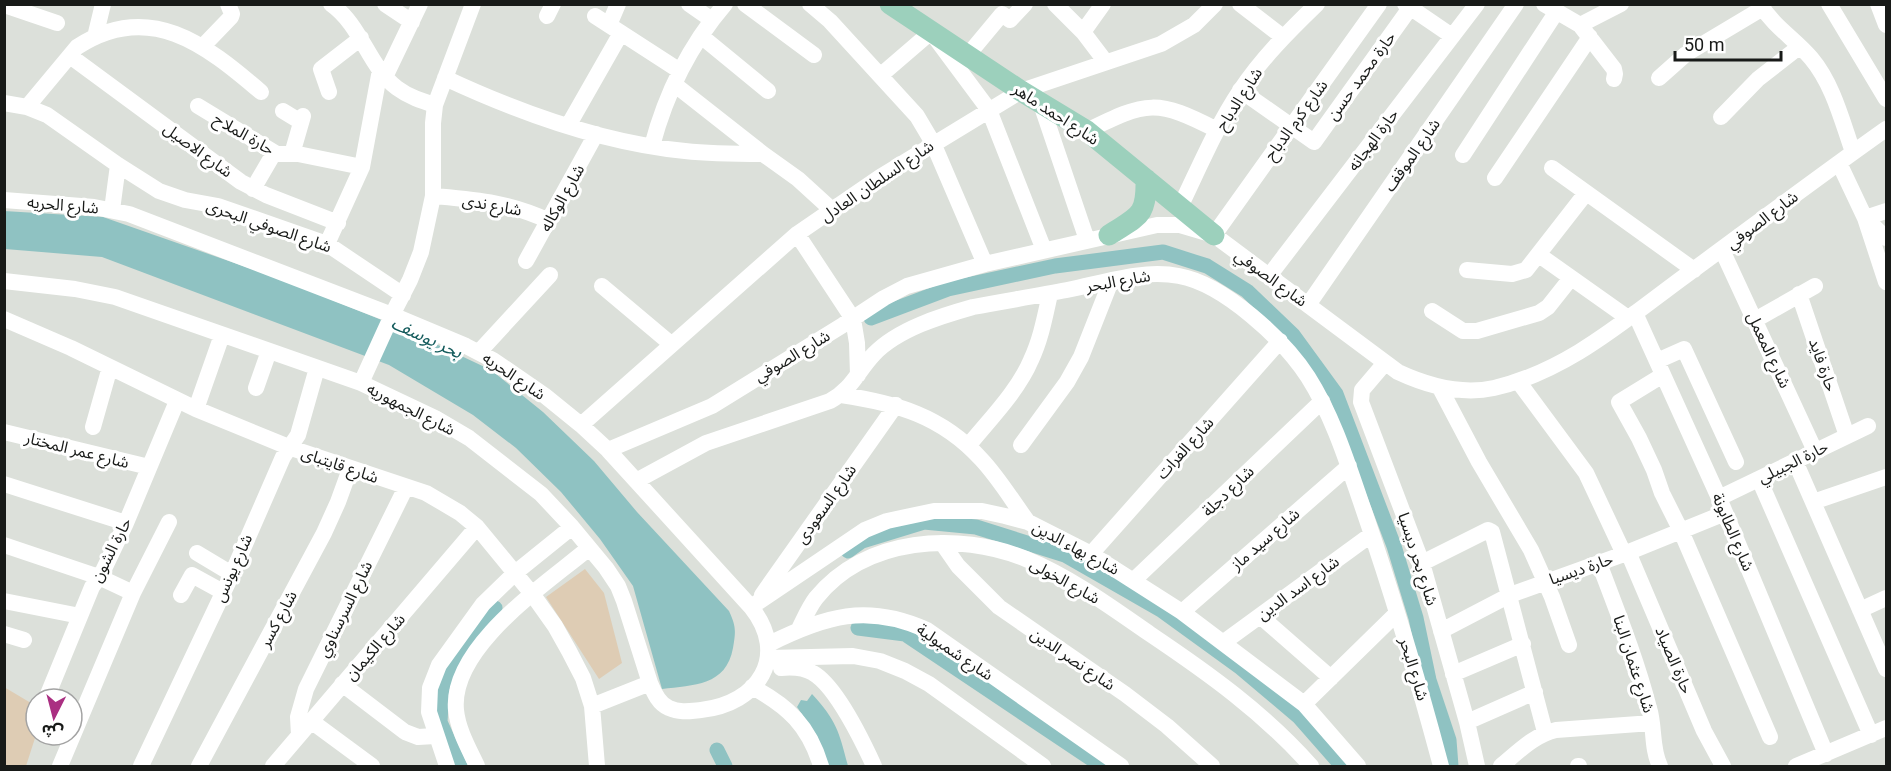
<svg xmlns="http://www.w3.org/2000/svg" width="1891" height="771" font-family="Roboto,'Noto Sans Arabic',sans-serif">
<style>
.green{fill:#deccb4}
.water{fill:#8fc2c2}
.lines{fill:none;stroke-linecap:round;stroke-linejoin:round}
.canal{stroke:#8fc2c2;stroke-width:15}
.minor{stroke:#fff;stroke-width:16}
.major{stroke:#9cd0bc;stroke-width:21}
.labels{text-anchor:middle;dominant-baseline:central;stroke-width:6;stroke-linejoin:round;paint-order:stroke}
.street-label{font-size:16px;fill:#181a18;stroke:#fff}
.water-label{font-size:18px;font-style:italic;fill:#145b5c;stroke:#fff}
</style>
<rect width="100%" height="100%" fill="#dce0da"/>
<path class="green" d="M585,569L604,593L622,663L599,679L546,597Z
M4,687L36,706V735L26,766H5Z"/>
<path class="water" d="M4,211L103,217L280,279L404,329L491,370L543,412L594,461L637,512L729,611C736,626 736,631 733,648C726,686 694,685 662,689L633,586L600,539L561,492L516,448L473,415L389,365L102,257L5,249Z
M812,694C837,721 839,732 848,766H827L817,736L797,707L801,700L807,701Z"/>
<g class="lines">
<path class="canal" d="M871,318L948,289L1055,266L1163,252L1207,266L1247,291L1293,335L1336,394L1394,546L1416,618L1429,680L1449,740L1451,766
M848,551L862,541L924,522L976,527L1065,555L1161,610L1241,668L1299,717L1342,766
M858,628L905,634L1102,766
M717,750L725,766
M460,766L440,722L442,688L460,650L495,608"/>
<path class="minor" d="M331,4C362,26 368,66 397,88C409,97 422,101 435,105
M385,4L412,22
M689,4L712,20
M745,4L814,55
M810,4L830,21L917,116L933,143L985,264
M1055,4L1083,32L1105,61
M1240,4L1283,37
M1405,4L1452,36
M1544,4L1580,25L1614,69L1615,74L1614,79
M1760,4C1774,27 1795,39 1811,58C1833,84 1842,121 1853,152
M1829,4L1886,99
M1878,4L1886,25
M4,5L57,23
M547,16L553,4
M595,16L680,71
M609,25L618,4
M1580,25L1621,4
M1083,32L1103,4
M96,33L103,4
M701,36L768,91
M205,44L231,17L232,14L228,4
M70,56L241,182L266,195L338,223
M967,56L1002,14L1010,20L1025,4
M881,75L931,32L989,110L1044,250
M385,77L420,4
M445,78C520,113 602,143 685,151C711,154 737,154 763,154
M1659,78L1686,54L1763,8
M674,84L763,154L798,179L832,210
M1240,90L1314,142L1410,8
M329,92L321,69L361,38
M4,103L27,107L47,115L118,165L159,191L185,200L218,206L327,244L403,295
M1041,104L1087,240
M198,106L277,154H298L362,167
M27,107L77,47C149,0 205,44 261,92
M283,111L301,122
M1721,117L1758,79L1799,47
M568,126L621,33
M1087,131C1147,101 1157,99 1217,130
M652,146C666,93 689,46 725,4
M292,154L303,116
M1463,155L1557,11
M1839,163L1865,218L1886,282
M1552,168L1694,270
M1495,178L1590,37
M253,189L274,153
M433,196C477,200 508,202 549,221
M4,200L94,207L129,214L392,315L466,346L493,360L544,395L581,425L608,450L751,607C790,656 758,704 701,710C690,711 680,713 669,708C659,704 654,693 650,683L624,601L618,586L606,568L572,527L541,494L469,438L435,418L361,383L115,297L75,289L4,281
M1180,207C1199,168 1216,127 1240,91C1261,59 1289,31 1317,4
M112,210L118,165
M1886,211L1865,218L1886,238
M797,234L853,319L857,343L858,375
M1214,235L1379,4
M327,244L362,167L380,70
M1722,250L1815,451
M1539,255L1628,318
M526,261L596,134
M1467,270L1512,274L1526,270L1586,193
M1269,276L1477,4
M602,286L671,344
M1799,294L1847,436
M1308,305L1516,4
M1432,311L1463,331H1477L1539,313L1548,307L1571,278
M1635,313L1719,498L1826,754
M4,319L71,348L196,409L291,448L426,493L460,513L477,527L533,595L555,626L569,651L583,678L592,706L597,766
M1755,320L1815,286
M479,352L550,275
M1657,361L1684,349L1736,462
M1385,363L1362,390L1361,402L1422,563L1467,722L1477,766
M1663,375L1619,402L1639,438L1654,470L1662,493L1681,531L1770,737
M1518,381L1586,473L1624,554
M361,383L392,315L410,280L421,252L433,196V123L435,105L473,4
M256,388L269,351
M1440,388L1479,462L1531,550L1552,597L1569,645
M841,395C896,403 942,416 981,459C999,478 1013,502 1028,522
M196,409L222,335
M581,425L797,234L880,177L1021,91L1161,44L1194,25L1215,4
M93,427L110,367
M4,432L149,467
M1021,445L1067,382L1081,357L1111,281
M968,446C989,420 1018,391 1031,360C1041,339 1045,316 1050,294
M608,450L712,406L843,325L884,298L907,286L985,264L1157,225H1180L1214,235L1398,372C1428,386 1461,395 1494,388C1568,371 1626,319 1685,276C1752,227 1818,177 1886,129
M1795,461L1886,669
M1759,479L1871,735
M636,481L706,443L830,401C853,388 857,372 874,354C898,329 941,316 973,307C1005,301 1036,296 1067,290C1103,283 1142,269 1179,276C1224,284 1284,340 1308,377C1334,418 1348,465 1364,511C1393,595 1418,680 1441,766
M4,484L126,523
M1719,498L1868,426
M1813,502L1886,477
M942,543L958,566L999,607L1125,694L1167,726L1212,766
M4,545L99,577L133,593L60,766
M1628,552L1704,731L1723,766
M197,553L232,574
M1091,554L1280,341
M1422,563L1488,530L1492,532L1545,732
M1599,563C1617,611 1636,658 1649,708C1655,727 1651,748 1660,766
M1134,580L1322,401
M133,593L169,522
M181,595L192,575L223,592
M762,595L896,405
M4,601L80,616
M751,607L865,530L887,521L934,511H982L1005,516L1028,522L1091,554L1182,612L1304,704L1358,766
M1860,610L1886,598
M1182,612L1349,466
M1260,616L1331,678
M799,629C804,619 809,607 816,598C865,537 958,531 1026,559C1070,577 1111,607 1150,634C1208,673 1264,713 1311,766
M1441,631L1510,595L1624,554L1725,513
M4,634L24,640
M1224,642L1372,534
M769,644C825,616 867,603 927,630L1121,766
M769,658L853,656L880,661L905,671L929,684L1043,766
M781,668C792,667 803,667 813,673C836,686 863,742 874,766
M1453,674L1523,644
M342,684L405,732L418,737L435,736
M752,687C788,706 809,726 821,766
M46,699L92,587L103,571L126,523L177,401
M1304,704L1397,613
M592,706L650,683
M311,721L372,766
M1467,722L1535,692
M299,735L298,717L306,689L406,487
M141,766L232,574L283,457L298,435L317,368
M199,766L324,533L338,502L350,469
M273,766L477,527
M447,766L429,712L430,688L439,665L483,604L515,573L572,527
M477,766C469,749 458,730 456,710C450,647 546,584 589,548
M1501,766C1518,752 1534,735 1556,730L1652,723
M1578,766H1579
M1796,766L1886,728"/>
<path class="major" d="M890,4L1021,91L1087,131L1214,235
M1109,235C1138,216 1147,217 1146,179"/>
</g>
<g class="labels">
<g class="street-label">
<text transform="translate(1361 76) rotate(-54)">حارة محمد حسن</text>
<text transform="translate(1239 99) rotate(-57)">شارع الدباح</text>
<text transform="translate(1056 114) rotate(33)">شارع احمد ماهر</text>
<text transform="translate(1296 120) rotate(-54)">شارع كرم الدباح</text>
<text transform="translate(244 134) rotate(30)">حارة الملاح</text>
<text transform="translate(1373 140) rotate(-53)">حارة الهجانه</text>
<text transform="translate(198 150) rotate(36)">شارع الاصيل</text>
<text transform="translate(1412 155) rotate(-55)">شارع الموقف</text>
<text transform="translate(877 181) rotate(-34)">شارع السلطان العادل</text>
<text transform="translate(562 198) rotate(-61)">شارع الوكاله</text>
<text transform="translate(63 205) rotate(5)">شارع الحريه</text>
<text transform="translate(492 205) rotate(10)">شارع ندى</text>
<text transform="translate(1762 220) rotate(-37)">شارع الصوفي</text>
<text transform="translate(269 226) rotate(19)">شارع الصوفي البحرى</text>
<text transform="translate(1271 278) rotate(36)">شارع الصوفي</text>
<text transform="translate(1118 281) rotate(-10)">شارع البحر</text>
<text transform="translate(1769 350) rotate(65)">شارع المعمل</text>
<text transform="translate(792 356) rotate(-31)">شارع الصوفي</text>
<text transform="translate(1823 365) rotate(71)">حارة فايد</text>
<text transform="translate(514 376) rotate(34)">شارع الحريه</text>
<text transform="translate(411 409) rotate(27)">شارع الجمهوريه</text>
<text transform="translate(1185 448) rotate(-48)">شارع الفرات</text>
<text transform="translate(77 450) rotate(14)">شارع عمر المختار</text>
<text transform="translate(1793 462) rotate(-26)">حارة الجبيلي</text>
<text transform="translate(340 465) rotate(19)">شارع قايتباى</text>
<text transform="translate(1228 491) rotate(-44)">شارع دجلة</text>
<text transform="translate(826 504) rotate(-55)">شارع السعودى</text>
<text transform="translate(1733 532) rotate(67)">شارع الطابونة</text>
<text transform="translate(1265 539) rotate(-41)">شارع سيد ماز</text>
<text transform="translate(1076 548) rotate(28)">شارع بهاء الدين</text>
<text transform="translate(111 550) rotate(-63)">حارة الشون</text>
<text transform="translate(1418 559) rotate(72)">شارع بحر ديسيا</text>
<text transform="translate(233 568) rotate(-66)">شارع يونس</text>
<text transform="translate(1581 569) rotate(-19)">حارة ديسيا</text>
<text transform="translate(1065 581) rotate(29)">شارع الخولى</text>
<text transform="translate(1298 588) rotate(-36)">شارع اسد الدين</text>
<text transform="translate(345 609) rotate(-64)">شارع السرسناوي</text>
<text transform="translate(278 619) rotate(-62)">شارع كسر</text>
<text transform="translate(375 647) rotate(-49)">شارع الكيمان</text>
<text transform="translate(955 652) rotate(34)">شارع شمبولية</text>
<text transform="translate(1073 659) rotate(34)">شارع نصر الدين</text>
<text transform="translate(1674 660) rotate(67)">حارة الصياد</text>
<text transform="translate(1634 664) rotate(72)">شارع عثمان البنا</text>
<text transform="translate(1414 669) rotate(73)">شارع البحر</text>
</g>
<g class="water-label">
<text transform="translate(427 337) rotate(25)">بحر يوسف</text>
</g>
</g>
<rect width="1891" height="771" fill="none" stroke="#181a18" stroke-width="12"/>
<g transform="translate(54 717) rotate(186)"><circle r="28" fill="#ffffff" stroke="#a3a3a3" stroke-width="1.5"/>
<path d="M0-4.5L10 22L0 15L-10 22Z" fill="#aa2f82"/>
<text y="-9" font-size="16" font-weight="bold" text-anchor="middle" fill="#181a18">ش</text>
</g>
<path d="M1675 51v9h106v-9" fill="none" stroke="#181a18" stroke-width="3"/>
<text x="1684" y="51" font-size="18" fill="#181a18" stroke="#ffffff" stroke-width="4.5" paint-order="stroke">50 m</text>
</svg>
